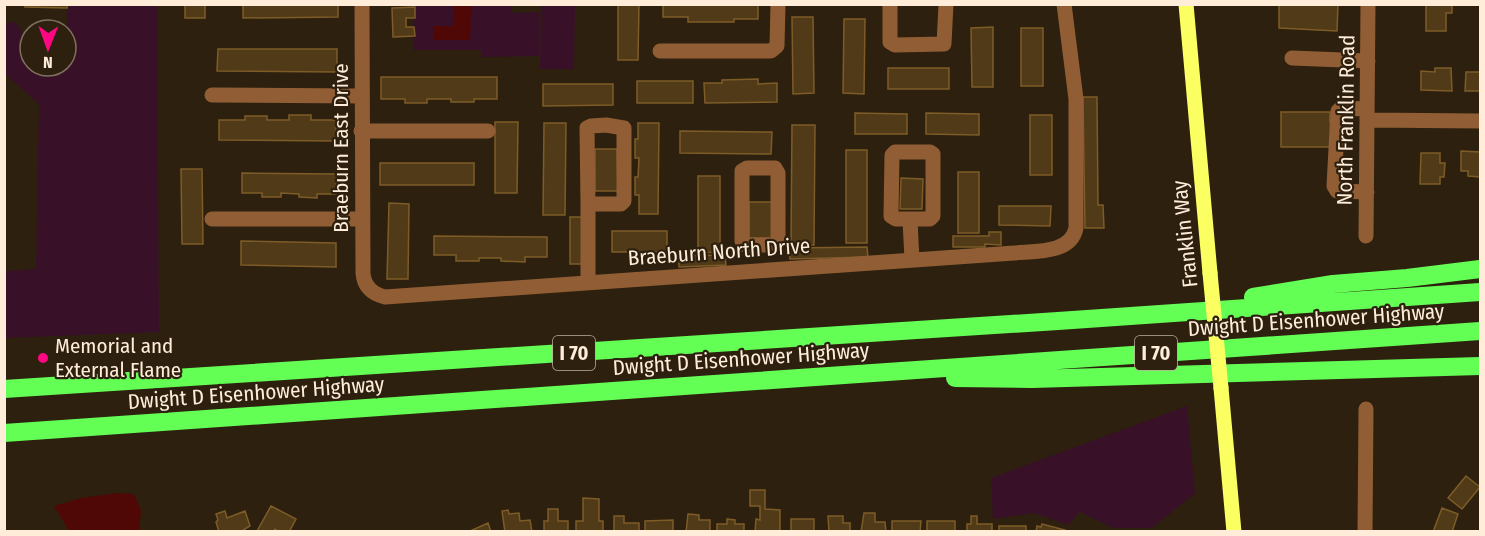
<svg xmlns="http://www.w3.org/2000/svg" width="1485" height="536" font-family="'Fira Sans Condensed',sans-serif">
<style>
.green{fill:#381129}
.water{fill:#4f0805}
.building{fill:#503a18;stroke:#7e5c28;stroke-width:1.5}
.lines{fill:none;stroke-linecap:round;stroke-linejoin:round}
.minor{stroke:#915d35;stroke-width:15}
.major{stroke:#fbff61;stroke-width:15}
.highway{stroke:#63ff55;stroke-width:18}
.major-bridge{stroke:#fbff61;stroke-width:15}
.poi-dot{fill:#ff0683;stroke:#2d200e;stroke-width:2}
.labels{text-anchor:middle;dominant-baseline:central;stroke-width:4.5;stroke-linejoin:round;paint-order:stroke}
.shield{fill:#2d200e;stroke:#c0b09d;stroke-width:1.5}
.shield-label{font-size:20px;font-weight:bold;fill:#ffedda}
.street-label{font-size:21px;fill:#ffedda;stroke:#2d200e}
.poi-label{font-size:21px;fill:#ffedda;stroke:#2d200e;text-anchor:start}
</style>
<rect width="100%" height="100%" fill="#2d200e"/>
<path class="green" d="M67,5H157L159,332L5,338L4,271L36,269L39,104L5,74L4,27L5,23L16,22L22,33H30V66H66Z
M413,5H512V13L539,12V56L482,57V50H413Z
M541,5H575L574,69H540Z
M1187,406L1195,493L1152,528H1113L1080,512L1068,525L1034,513L993,519L991,478Z"/>
<path class="water" d="M454,6H471L470,40H433V26H453Z
M117,493L134,494L141,511L139,531H69L54,506L81,498Z"/>
<path class="building" d="M25,4H67V8L25,7Z
M185,4H205V18H185Z
M243,4H338V17L243,18Z
M618,4H639L638,60H618Z
M663,4H758V19H734V22H688V17H663Z
M1279,4H1338L1337,31L1279,28Z
M1426,4H1452V13H1446V31H1426Z
M415,7V18H406V27H414L415,36L393,37L392,8Z
M792,17H813L814,93L793,94Z
M844,19H865L864,94L843,93Z
M993,27V87H972L971,28Z
M1021,28H1043V86H1021Z
M218,49H337V72L217,71Z
M888,68H949V89H888Z
M1435,68H1451L1452,91L1421,90V71L1435,72Z
M1466,72H1480V91H1465Z
M381,77H497V99H474V102H451V99H427V103H405V99H381Z
M758,79V84L777,83V102L705,103L704,83H722V80Z
M637,81H693V103H637Z
M543,84H613V105L543,106Z
M1083,97H1097L1098,205H1103L1104,228H1085Z
M1281,112H1330V122H1341L1330,147H1281Z
M855,113L907,114V134H855Z
M926,113L979,114V135L926,134Z
M289,115H311V120H336V141L219,140V120H245V116H267V120H289Z
M1030,115H1052V175H1030Z
M495,122H518L517,193H495Z
M544,123H566L565,215H543Z
M638,123H659L658,214H639V195H635V177H638L639,158H635V139H638Z
M792,125H815L814,245H791Z
M680,131L772,132L771,154L680,153Z
M595,149H617L618,191H595Z
M846,150H867V243H846Z
M1461,151L1480,152V177L1468,176V171H1461Z
M1421,153H1440V163H1445L1444,177H1440V184H1420Z
M380,163H474V185H380Z
M181,169H202L203,244H182Z
M958,172H979V233H958Z
M242,173L336,174V194H317V198L299,197V194L281,193V197H262V193H242Z
M698,176H720V252L698,253Z
M901,178L923,179L922,209H900Z
M749,202H772V238H749Z
M389,203L409,204L408,279H387Z
M999,206H1051L1050,226L999,225Z
M570,217H582V264H570Z
M612,231H667V252H612Z
M989,232H1001V245L985,244V247H953V236H989Z
M434,236L547,237V257H525V262L501,261V258H479V261H456V255H434Z
M241,241L336,243V267L241,265Z
M867,247L868,257L790,259L789,248Z
M725,255L726,265L679,267V256Z
M1466,476L1480,487L1462,509L1448,498Z
M750,490H765V509L780,510V532H755L756,519L760,520V506H750Z
M583,498L599,499V521H603V532H576V521H583Z
M271,506L296,519L289,532H279L275,529L273,532L257,531Z
M1442,508L1458,514L1452,532H1433Z
M548,509H558V521H568V532H544V521H548Z
M508,510L509,514L519,513L520,521L530,520L532,532H505L502,511Z
M225,511L227,518L245,511L250,526L240,532H219L216,522L218,520L216,514Z
M864,513H875V522H885L886,532H861Z
M688,514L699,515V520H710V532H686Z
M614,516H624V523H639V532H614Z
M828,516H843V523H850V532H829Z
M971,516H977V524H992V532H967V524H971Z
M727,519L735,520V524H744V532H717V524H727Z
M791,519H814V532H791Z
M673,520V532H645V521Z
M892,521H921L920,532H892Z
M927,521H955V532H927Z
M488,523L491,532H468Z
M1042,524L1065,530V532H1036L1037,526L1041,527Z
M999,526H1026V532H999Z"/>
<g class="lines">
<path class="minor" d="M362,4L363,273C364,287 373,294 385,297L1014,253C1035,251 1071,254 1076,228V99L1064,4
M890,4V42L895,45L944,44L946,4
M660,51H771L777,46L778,4
M1292,58L1368,61
M212,95L361,96
M1367,120L1480,121
M606,125L624,128V201L621,204H588L587,128L591,126Z
M361,131H488
M915,152H930L933,154V216L930,219H896L891,216L892,155L895,152Z
M775,168L778,173V241L776,245H745L742,241V171L747,168Z
M1367,192L1337,191L1334,186L1338,111L1341,108L1367,109
M588,204V282
M212,219H362
M910,220L912,260
M1366,236L1368,4
M1365,532L1366,409"/>
<path class="major" d="M1186,4L1210,273
M1221,388L1234,532"/>
<path class="highway" d="M1253,297L1333,284L1407,278L1480,269
M955,378L1032,379L1480,366
M4,389L1058,321L1480,292
M4,433L1480,331"/>
<path class="major-bridge" d="M1210,273L1221,388"/>
</g>
<circle class="poi-dot" cx="43" cy="358" r="6"/>
<g class="labels">
<g class="shield">
<rect x="553" y="336" width="42" height="34" rx="4.5"/>
<rect x="1135" y="336" width="42" height="34" rx="4.5"/>
</g>
<g class="shield-label">
<text x="574" y="353">I 70</text>
<text x="1156" y="353">I 70</text>
</g>
<g class="street-label">
<text transform="translate(1346 120) rotate(-89)">North Franklin Road</text>
<text transform="translate(341 148) rotate(-90)">Braeburn East Drive</text>
<text transform="translate(1185 234) rotate(-96)">Franklin Way</text>
<text transform="translate(719 252) rotate(-4)">Braeburn North Drive</text>
<text transform="translate(1316 320) rotate(-4)">Dwight D Eisenhower Highway</text>
<text transform="translate(741 359) rotate(-4)">Dwight D Eisenhower Highway</text>
<text transform="translate(256 393) rotate(-4)">Dwight D Eisenhower Highway</text>
</g>
<g class="poi-label">
<text x="55" y="346">Memorial and<tspan x="55" dy="24">External Flame</tspan></text>
</g>
</g>
<rect width="1485" height="536" fill="none" stroke="#ffedda" stroke-width="12"/>
<g transform="translate(48 48) rotate(181)"><circle r="28" fill="#2d200e" stroke="#817260" stroke-width="1.5"/>
<path d="M0-4.5L10 22L0 15L-10 22Z" fill="#ff0683"/>
<text y="-9" font-size="16" font-weight="bold" text-anchor="middle" fill="#ffedda">N</text>
</g>
</svg>
